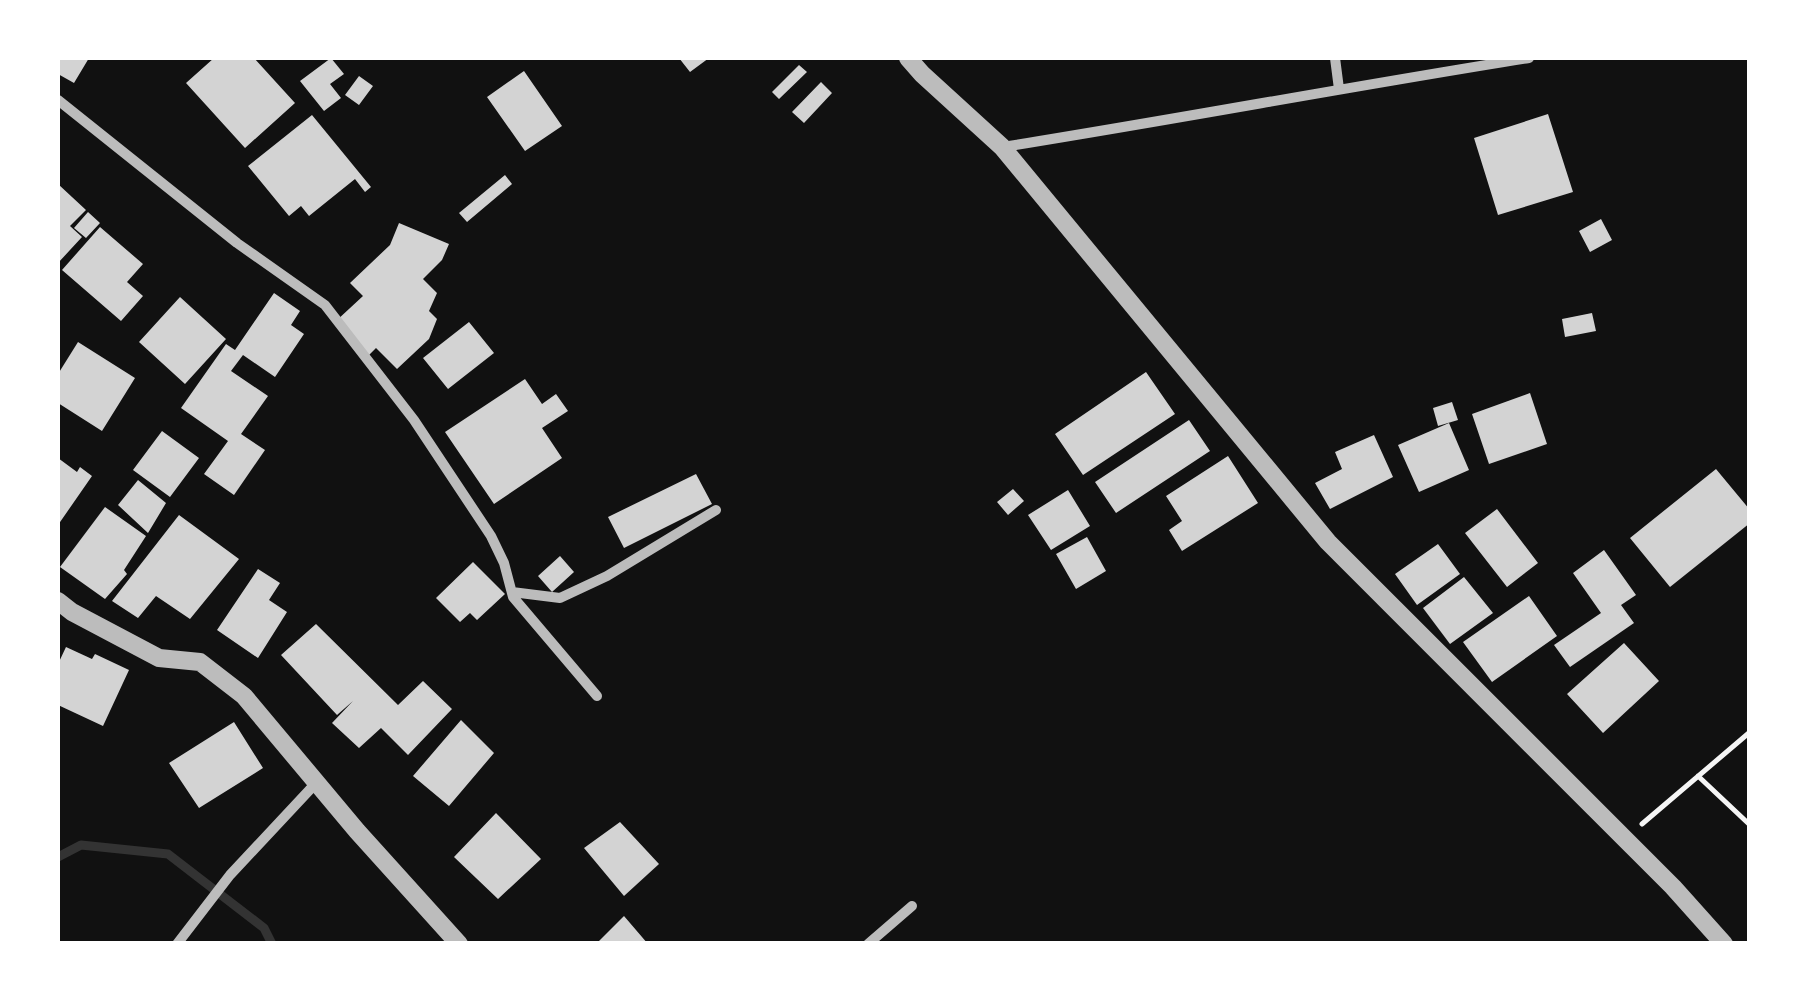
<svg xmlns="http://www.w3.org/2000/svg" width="1807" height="1001" font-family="Commissioner,sans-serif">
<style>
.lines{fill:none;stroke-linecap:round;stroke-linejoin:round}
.stream{stroke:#333;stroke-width:9}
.building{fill:#d3d3d3}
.path{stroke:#f5f5f5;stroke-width:5}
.minor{stroke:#bcbcbc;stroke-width:10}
.tertiary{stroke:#bcbcbc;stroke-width:18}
</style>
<rect width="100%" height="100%" fill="#111"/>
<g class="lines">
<path class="stream" d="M58,857L81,845L168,854L264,928L272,944"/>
</g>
<path class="building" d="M58,58H89L74,83L58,74Z
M214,58H254L295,103L245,148L186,83Z
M331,58L344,74L330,84L341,98L324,111L300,81Z
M679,58H709L690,72Z
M799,65L807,72L779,99L772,92Z
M524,71L562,126L525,151L487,97Z
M359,76L373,86L359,105L345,95Z
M821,82L832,93L804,123L792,112Z
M1548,114L1573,192L1498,215L1474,138Z
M312,115L371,187L365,192L355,179L309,216L301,206L289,216L248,166Z
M505,175L512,184L467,222L459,213Z
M58,184L86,210L70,226L82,237L58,263Z
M88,212L100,223L86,238L74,228Z
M1601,219L1612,240L1590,252L1579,231Z
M399,223L449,244L442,260L423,279L437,293L429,311L437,319L429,339L397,369L376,348L369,355L336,321L363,296L350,283L390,245Z
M100,227L143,264L127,282L143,296L121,321L62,270Z
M274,293L300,311L291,325L304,334L275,377L243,355L231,371L268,396L241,434L265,450L234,495L204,474L228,441L181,408L226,344L235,350Z
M180,297L226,339L185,384L139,342Z
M1592,313L1596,331L1565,337L1562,319Z
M469,322L494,353L448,389L423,358Z
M78,342L135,378L102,431L58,403V374Z
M1146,372L1175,414L1083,475L1055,434Z
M525,379L542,404L556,394L568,411L542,428L562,458L494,504L445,432Z
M1530,393L1547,444L1489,464L1472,414Z
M1452,402L1458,420L1438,426L1433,408Z
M1189,420L1210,451L1116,513L1095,482Z
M1449,423L1469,470L1419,492L1398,445Z
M162,431L199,458L170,497L133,470Z
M1374,435L1393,477L1330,509L1315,483L1342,469L1335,452Z
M1228,456L1258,503L1182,551L1169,530L1182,521L1166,496Z
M58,458L77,472L80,467L92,476L58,525Z
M1716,469L1750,510V523L1670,587L1630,538Z
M696,474L712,504L624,548L608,517Z
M138,480L166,503L148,533L118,505Z
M1013,489L1024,501L1008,515L997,502Z
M1068,490L1090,526L1051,550L1028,515Z
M105,507L146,536L124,570L127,574L105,599L60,567Z
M1497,509L1538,563L1507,587L1465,533Z
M179,515L239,559L190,619L156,596L138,618L112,601Z
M1087,537L1106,571L1076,589L1056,554Z
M1438,544L1460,574L1417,605L1395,574Z
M1604,550L1636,595L1621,605L1634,623L1570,667L1554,645L1601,613L1573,573Z
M560,556L574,572L552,592L538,576Z
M473,562L505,594L477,620L470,613L460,622L436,598Z
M258,569L280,583L269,600L287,612L258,658L217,630Z
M1464,577L1493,613L1450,644L1423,608Z
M1529,596L1557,636L1492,682L1463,642Z
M316,624L398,705L423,681L452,709L408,755L381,728L359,748L332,723L353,701L337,715L281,655Z
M1624,643L1659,681L1603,733L1567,694Z
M66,647L92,659L95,654L129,670L103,726L58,705V664Z
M461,720L494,753L449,806L413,776Z
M234,722L263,768L199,808L169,763Z
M496,813L541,859L498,899L454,857Z
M620,822L659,864L624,896L584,848Z
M624,916L648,944H596Z"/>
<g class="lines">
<path class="path" d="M1698,776L1750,825
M1642,824L1750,732"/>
<path class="minor" d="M1335,58L1339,89
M58,100L237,243L325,305L414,420L491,536L504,563L513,597L597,696
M1003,147C1178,119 1353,86 1529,58
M512,592L560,598L607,576L716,510
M177,944L230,875L316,783
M868,944L912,906"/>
<path class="tertiary" d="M908,58L922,74L1002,147L1328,542L1673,887L1724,944
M58,601L72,612L159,658L200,662L244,696L357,831L459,944"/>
</g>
<rect width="1807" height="1001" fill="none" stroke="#ffffff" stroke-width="120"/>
</svg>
